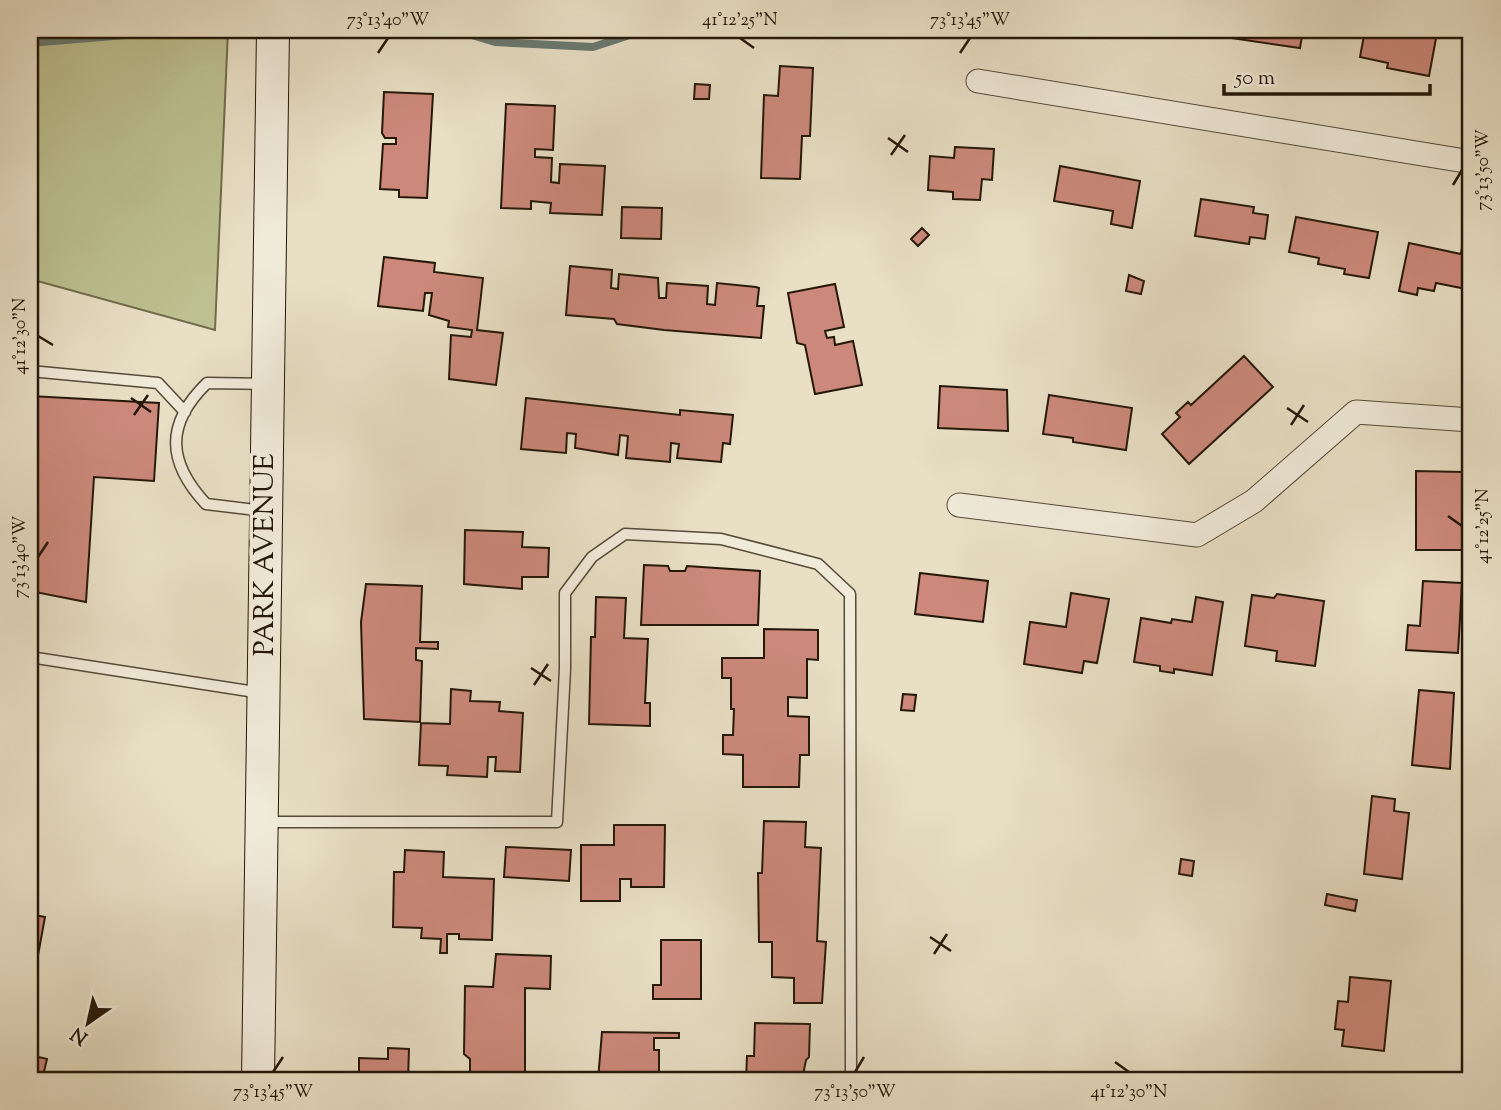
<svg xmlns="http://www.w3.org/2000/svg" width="1501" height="1110" font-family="'Sorts Mill Goudy',serif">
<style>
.green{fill:#bdc090;stroke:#716c4c;stroke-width:2}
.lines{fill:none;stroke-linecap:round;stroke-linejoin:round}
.stream{stroke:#697a71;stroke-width:8}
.building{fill:#cc897b;stroke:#251809;stroke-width:2}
.lane-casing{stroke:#564a38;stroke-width:13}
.street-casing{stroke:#564a38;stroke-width:25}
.secondary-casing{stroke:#251809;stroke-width:34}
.lane{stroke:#f0ead9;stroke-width:10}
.street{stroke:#f0ead9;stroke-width:23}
.secondary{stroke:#f0ead9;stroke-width:32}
.ticks{fill:none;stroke:#251809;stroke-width:2.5}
.labels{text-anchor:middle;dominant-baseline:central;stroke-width:7;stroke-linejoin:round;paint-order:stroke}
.street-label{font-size:28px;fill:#251809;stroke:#f0ead9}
.neatline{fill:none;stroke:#251809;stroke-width:2.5}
.ticks-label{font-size:18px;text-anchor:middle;fill:#251809}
</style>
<rect width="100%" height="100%" fill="#e8dfc5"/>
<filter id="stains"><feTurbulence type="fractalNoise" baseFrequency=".00286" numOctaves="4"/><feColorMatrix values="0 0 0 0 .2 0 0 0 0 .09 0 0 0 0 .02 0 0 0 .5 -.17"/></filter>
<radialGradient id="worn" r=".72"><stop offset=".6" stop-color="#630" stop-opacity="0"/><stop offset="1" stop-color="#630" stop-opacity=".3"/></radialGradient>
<path class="green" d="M30,30H228L215,330L30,279Z"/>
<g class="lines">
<path class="stream" d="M455,30L495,42L593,47L645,30
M30,43L185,30"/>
</g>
<path class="building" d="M1233,30H1303L1300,48L1231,38Z
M1365,30H1422L1437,33L1429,76L1387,68L1388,63L1360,57Z
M780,66L813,68L810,136H802L800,179L761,178L764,95L778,96Z
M695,84L710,85L709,99H694Z
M384,92L433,94L427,198L399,197V190L380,189L383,144H396V138H385L382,133Z
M506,104L555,106L553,150L535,149V157L552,158L551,182L559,183L560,164L605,166L602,215L550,213L551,203L531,201V209L501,208Z
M955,147L994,149L992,180L982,179L980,200L953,199V192L928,190L930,156L954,158Z
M1060,166L1140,181L1132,228L1111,224L1113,211L1054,201Z
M1201,199L1254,207L1253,213L1268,215L1265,239L1250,237L1249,244L1195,236Z
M622,207L662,208L661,239L621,238Z
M1296,217L1378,232L1369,278L1344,274L1345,269L1318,264L1319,258L1289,252Z
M922,228L929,235L918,246L911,239Z
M1409,243L1461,254L1462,247L1471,249V290L1436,283L1434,291L1418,288L1417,295L1399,291Z
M384,257L435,263L434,272L483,278L477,330L503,333L496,385L449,379L451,335L471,337L472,330L448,327L449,321L429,315L432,293H425L423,311L378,306Z
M570,266L612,270L611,288L618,289L619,274L658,278L659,298H666L667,283L708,286L707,304L715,305L717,283L756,287L759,288L757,306H764L761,338L664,330L617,324L614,319L566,315Z
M1129,275L1144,281L1141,294L1126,291Z
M835,284L844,327L825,331L827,338L834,337L835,345L853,341L862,385L815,394L805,345L797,343L788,293Z
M1244,356L1273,387L1189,464L1162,434L1180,417L1176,413L1188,402L1191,405Z
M940,386L1007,390L1008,431L938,428Z
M1049,395L1132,408L1126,450L1073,442V438L1043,434Z
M30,396L159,403L154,481L94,477L86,602L30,591Z
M526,398L680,415V410L733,415L730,444L723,443L721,462L677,458L679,444L671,443L670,462L626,458L628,436L620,435L618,455L575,448L576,434L567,433L566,453L521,449Z
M1416,471L1464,472V550H1416Z
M465,530L523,532L522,547L549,548L548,577H522V589L464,584Z
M644,565L668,566L670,571H685L687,566L760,571L758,625H641Z
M920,573L988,581L983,622L915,614Z
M1423,581L1462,583L1458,653L1406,650L1408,625L1420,626Z
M366,584L422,586L420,642H438V649L416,648V660L422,661L420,722L364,719L361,622Z
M1071,593L1109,599L1097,663L1084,661L1082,673L1024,664L1030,622L1066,627Z
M1277,594L1324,601L1315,666L1276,661L1277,651L1245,646L1252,595L1274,598Z
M596,597L626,598L624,638L648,639L645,703H650V726L589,724L591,637H595Z
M1196,597L1223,602L1212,675L1174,669V673L1160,671V666L1134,662L1141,618L1171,623L1172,619L1192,622Z
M764,629L818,630V660L807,659V698L788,697V716L809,717V755H800L799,787H743V755L723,754V735H733L734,709H731V678H722V658H764Z
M451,689L471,691L470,701L500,702L499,711L523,713L520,772L495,771L496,757H488L487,777L447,775L448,766L419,765L421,723L450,724Z
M1419,690L1454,693L1450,769L1412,765Z
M903,694L916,695L914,711L901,710Z
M1372,796L1395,799L1394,811L1409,813L1402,879L1364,874Z
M764,821L806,822L805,847L821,848L817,941L826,942L822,1003H794V978L772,977V942H759L758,873H762Z
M614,825H665L664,887H631V879H620V901H581V845H614Z
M506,847L571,850L569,881L504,877Z
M405,850L444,852L443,877L494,879L492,940L459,939V934H447V953H440L441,939L421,938L422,928L393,927L394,872H404Z
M1181,859L1194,861L1192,876L1179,874Z
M1327,894L1357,900L1355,911L1325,905Z
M30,914L45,917L30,999Z
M661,940H701V999H653V985H661Z
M496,954L551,956L550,989L525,988V1080H470V1059L464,1054L465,986L493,987Z
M1350,977L1391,981L1384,1051L1342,1046L1344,1030L1335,1029L1338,1001L1348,1002Z
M755,1023L810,1024L809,1057L806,1060L802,1080H746L747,1056H754Z
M602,1032L679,1033V1038H654V1050H659V1080H598Z
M388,1048L409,1049L408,1080H359V1058L388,1059Z
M30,1055L47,1059L42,1080H30Z
M1215,1076H1244V1080H1215Z"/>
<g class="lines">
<g class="lane-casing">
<path id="lane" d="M30,371L158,383L185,412
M264,511L206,504C167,462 165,424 207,383L265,384
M30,657L262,693
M264,822H557L565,669V593L592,557L625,534L721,539L818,564L850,594L851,1080"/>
</g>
<g class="street-casing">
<path id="street" d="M978,81L1471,162
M959,505L1197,535L1254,501L1356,412L1471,420"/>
</g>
<g class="secondary-casing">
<path id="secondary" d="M258,1080L273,30"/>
</g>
<use href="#lane" class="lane"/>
<use href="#street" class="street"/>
<use href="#secondary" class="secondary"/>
</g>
<path class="ticks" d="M740,38L754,48M378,53L388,38M960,53L970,38M888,138L908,152M891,155L905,135M1453,185L1462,170M38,336L53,345M131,398L151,412M1287,408L1308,422M134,415L148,395M1291,425L1304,405M1448,516L1462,526M38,557L48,542M531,668L551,681M534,685L548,664M930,937L951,951M934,954L947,934M1115,1062L1129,1072M273,1072L283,1057M855,1072L864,1057"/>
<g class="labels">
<g class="street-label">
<text transform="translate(266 555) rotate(-90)">PARK AVENUE</text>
</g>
</g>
<rect width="1501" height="1110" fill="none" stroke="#e8dfc5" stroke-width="77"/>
<g transform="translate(88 1023) rotate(214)" stroke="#f0ead9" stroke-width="5" paint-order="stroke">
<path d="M0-5L12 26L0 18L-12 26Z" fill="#251809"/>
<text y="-10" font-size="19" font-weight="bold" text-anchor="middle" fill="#251809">N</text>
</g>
<path d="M1224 84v10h206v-10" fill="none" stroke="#251809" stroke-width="3.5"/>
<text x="1235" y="84" font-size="21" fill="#251809" stroke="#f0ead9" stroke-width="5" paint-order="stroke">50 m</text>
<rect x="38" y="38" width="1424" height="1034" class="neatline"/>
<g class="ticks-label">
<text x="388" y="25">73°13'40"W</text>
<text x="740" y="25">41°12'25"N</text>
<text x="970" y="25">73°13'45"W</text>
<text transform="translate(1482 170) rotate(-90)" y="6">73°13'50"W</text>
<text transform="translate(19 336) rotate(-90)" y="6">41°12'30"N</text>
<text transform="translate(1482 526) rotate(-90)" y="6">41°12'25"N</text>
<text transform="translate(19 557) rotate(-90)" y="6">73°13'40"W</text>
<text x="273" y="1097">73°13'45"W</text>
<text x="855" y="1097">73°13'50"W</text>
<text x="1129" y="1097">41°12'30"N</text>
</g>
<rect width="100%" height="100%" filter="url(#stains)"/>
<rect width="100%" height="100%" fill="url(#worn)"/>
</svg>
